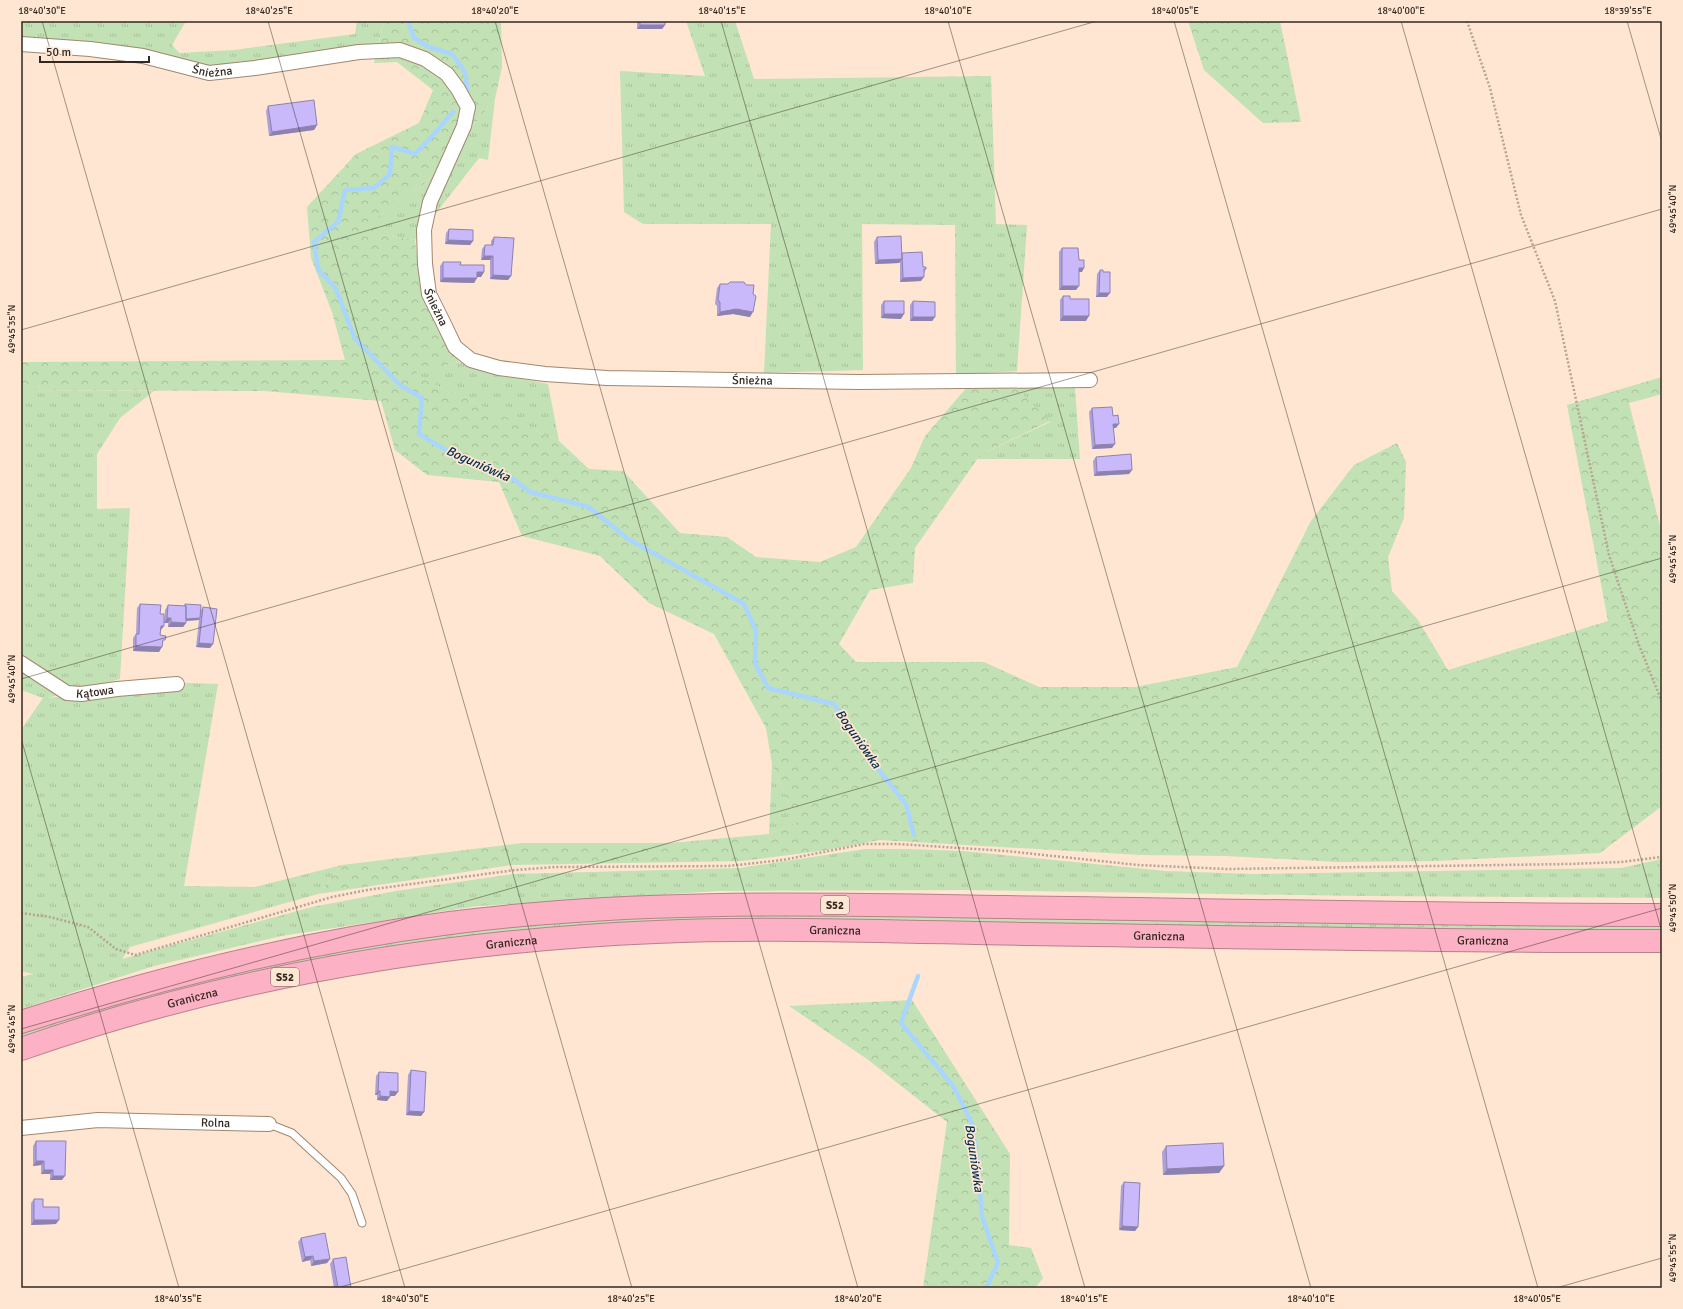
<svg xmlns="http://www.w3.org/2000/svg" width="1683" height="1309" font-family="Signika,sans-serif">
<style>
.grass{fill:url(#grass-tufts)}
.forest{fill:url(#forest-crowns)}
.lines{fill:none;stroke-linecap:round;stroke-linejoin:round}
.stream{stroke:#aad6fe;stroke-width:4.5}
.lane-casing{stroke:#a18770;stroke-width:9}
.street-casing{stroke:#a18770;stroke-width:16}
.highway-casing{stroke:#b6818b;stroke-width:24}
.path{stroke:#b6a393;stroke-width:2.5;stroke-dasharray:2 2;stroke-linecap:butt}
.lane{stroke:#fff;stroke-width:7}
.street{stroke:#fff;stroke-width:14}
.highway{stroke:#fcb1c5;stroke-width:22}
.wall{fill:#ad9fd7}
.shaded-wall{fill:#8d82af}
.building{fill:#c9b9fa;stroke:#8d82af}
.ticks{fill:none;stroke:#33281f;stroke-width:1;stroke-opacity:0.45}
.labels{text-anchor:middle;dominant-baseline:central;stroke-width:3.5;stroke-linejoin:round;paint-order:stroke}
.shield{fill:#fee6d2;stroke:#706155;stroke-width:1}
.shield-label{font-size:11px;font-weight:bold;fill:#33281f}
.street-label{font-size:12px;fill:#33281f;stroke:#fee6d2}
.water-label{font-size:13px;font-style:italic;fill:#022d4d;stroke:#fee6d2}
.neatline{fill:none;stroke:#33281f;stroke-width:1.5}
.ticks-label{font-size:10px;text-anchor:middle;fill:#33281f}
</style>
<defs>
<pattern id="grass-tufts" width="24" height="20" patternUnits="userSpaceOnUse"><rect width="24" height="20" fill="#c2e1b4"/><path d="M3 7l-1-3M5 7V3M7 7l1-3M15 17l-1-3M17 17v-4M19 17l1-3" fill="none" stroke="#a7c19a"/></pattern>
<pattern id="forest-crowns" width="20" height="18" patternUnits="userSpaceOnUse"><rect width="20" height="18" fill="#c2e1b4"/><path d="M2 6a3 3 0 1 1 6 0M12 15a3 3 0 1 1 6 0" fill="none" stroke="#a7c19a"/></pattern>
</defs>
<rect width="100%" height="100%" fill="#fee6d2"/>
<path class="grass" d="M21,21H186L172,45L179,53L234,50L355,34L357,21H384L378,44L250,63L202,67L21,40Z
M686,21H735L754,79L991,76L996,224L1027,225L1017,371L956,375L955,225L862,224L863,370L764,373L771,224H643L624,212L620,71L705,76Z
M495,99L488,160L479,158L415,240L377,234V217L422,186Z
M459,362L479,370L548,384L559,441L411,374Z
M1016,388H1075L1080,459H976L980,455L1050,422Z
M21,390L154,391L120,418L97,454V509L130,508L120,679L47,698L188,683L218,684L184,886L255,887L342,865L318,894L130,947L122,959L312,907L396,891L513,874L740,868L865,849H908L963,851L1166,871L1253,874L1621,868L1662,859V898L1363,896L964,890L719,891L478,906L281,936L154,966L21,1009V977L33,974L21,971V730L43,698L21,690Z
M772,764L797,822L769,834Z
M745,915L1662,924V933L544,930L21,1040V1032C51,1022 82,1011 113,1003C208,977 305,955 402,940C515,922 630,919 745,915Z"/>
<path class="forest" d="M384,21H501L502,67L495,99L422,186L377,217V234L415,240L421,286L459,362L412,374L559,441L589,469L623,471L680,533L727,537L756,557L820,562L856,547L911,468L925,436L968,386L1016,388L1050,421L980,455L915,548L913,583L870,590L839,644L856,662H984L1039,687H1135L1237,667L1311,521L1354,465L1397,443L1406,462L1404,518L1388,557L1392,591L1418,620L1448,670L1608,621L1567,405L1662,377V394L1629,403L1662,534V806L1600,853L1435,861L1339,862L1226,856L1140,855L879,840L827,850L742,861L512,865L318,894L342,865L523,843H671L769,834L797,822L772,764L766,728L714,634L649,603L600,556L522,536L499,482L427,475L395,450L381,401L265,391L21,390V362L345,360L332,312L311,258L307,207L356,154L419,123L433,90L397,62L374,63Z
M1188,21H1280L1301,122L1263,123L1204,70Z
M912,1000L1010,1154L1009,1245L1031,1248L1043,1278L1035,1288H923L947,1122L867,1059L789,1006Z"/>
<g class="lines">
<path class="stream" d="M408,21L414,38L429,47L452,54L465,72L467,90
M453,112L434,134L415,154L392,147L390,174L374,188L345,190L338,222L314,242L318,269L336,289L355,339L400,385L422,398L419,434L449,452L509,476L530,492L589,507L628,539L744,604L756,631L755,663L768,688L834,704L875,765L906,804L914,835
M918,976L901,1023L953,1086L972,1123L979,1175L982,1216L998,1263L986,1288"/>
<g class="lane-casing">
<path id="lane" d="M269,1124L292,1133L341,1178L352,1194L362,1223"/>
</g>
<g class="street-casing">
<g id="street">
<path id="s1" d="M21,44L90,49L143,56L209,73L255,68L359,52L400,50L425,59L447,74L458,89L468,107L464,126L430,202L424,230L425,264L429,294L443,322L455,347L471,360L499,368L545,374L607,378L858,382L1090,380"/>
<path id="s2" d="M21,663L67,693L81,694L117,689L177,684"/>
<path id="s3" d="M21,1128L98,1120L269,1124"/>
</g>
</g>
<g class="highway-casing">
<g id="highway">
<path d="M21,1022C161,977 303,942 450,923C634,899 820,904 1006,907C1224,910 1443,915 1662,915"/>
<path id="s4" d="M21,1049C225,978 441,941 656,932C781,927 906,932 1030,934C1241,937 1451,942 1662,941"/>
</g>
</g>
<path class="path" d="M1467,21L1490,88L1521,215L1555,301L1609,555L1639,645L1662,702
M21,913L50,917L88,927L116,949L135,955L332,897L367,890L515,870L555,867L728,866L783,860L864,844H898L1006,851L1138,865L1227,869L1569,864L1621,862L1662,857"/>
<use href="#lane" class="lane"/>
<use href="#street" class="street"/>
<use href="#highway" class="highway"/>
</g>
<path class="wall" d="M637,21H665V25L662,29H637Z
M268,106L317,125L314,130L269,136L266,111Z
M449,229L473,241L470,245L445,244L446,233Z
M494,237L511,276L508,280L490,279V260H481L482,249L485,245H491V241Z
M877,237L902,254V253L926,269L924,273L921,281L900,282V262L899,263L875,264L874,242Z
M1062,248L1079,260L1082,272H1079L1076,290H1059V252Z
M443,262L460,265L484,272L481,277H477V278L474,283L440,282V266Z
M1100,270L1107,297H1096L1097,274Z
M720,284L750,317L733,314L717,316V306L715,304L717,288Z
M1063,296L1070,299L1086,321H1060V300Z
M884,301L901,319L881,318V305Z
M913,301L935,317L932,321H910V305Z
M1092,408L1113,416L1116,428H1114L1112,448L1092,449L1089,412Z
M1096,457L1132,470L1129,474L1094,476L1093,461Z
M140,604L160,614L161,630L160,635L162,644L159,652L133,651V638L136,634L137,608Z
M185,604L201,610L203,607L213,644L210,648L196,647L199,620L186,621V623L183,627H168V623H164L165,610L168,605L184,606Z
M411,1070L424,1112L421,1116L406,1115L408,1075Z
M379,1072L395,1096H390L387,1101L377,1100V1095H375L376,1076Z
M36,1141L62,1180H50V1174H41V1165L33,1166V1146Z
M1166,1146L1224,1166L1219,1173L1163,1175L1162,1152Z
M1124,1182L1138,1227L1135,1231L1119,1230L1121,1186Z
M34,1199L43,1207L56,1224L31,1225V1203Z
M301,1238L330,1259L327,1263L311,1266L310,1260L302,1262L298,1242Z
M333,1259L351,1288H334L330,1264Z"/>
<path class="shaded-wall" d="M640,25H665L662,29H637Z
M317,125L314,130L269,136L272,132Z
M448,240L473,241L470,245L445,244Z
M484,256H493L490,260H481Z
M902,259L899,263L875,264L878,260Z
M1079,268H1084L1082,272H1076Z
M477,272H484L481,277H474Z
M493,275L511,276L508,280L490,279Z
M924,277L921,281L900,282L903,278Z
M443,278H477L474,283L440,282Z
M1062,286H1079L1076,290H1059Z
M1099,293H1110L1107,297H1096Z
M736,309L753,312L750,317L733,314L717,316L720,312Z
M884,314H904L901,319L881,318Z
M1063,316H1089L1086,321H1060Z
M913,317H935L932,321H910Z
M1113,424H1119L1116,428H1110Z
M1115,444L1112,448L1092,449L1095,445Z
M1132,470L1129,474L1094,476L1097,472Z
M167,618H171L168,623H164Z
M200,618L199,620L183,621L185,619Z
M171,622L186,623L183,627H168Z
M161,626H164L161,630H158Z
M199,643L213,644L210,648L196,647Z
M136,646L162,647L159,652L133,651Z
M378,1091H380L377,1095H375Z
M390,1091L398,1092L395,1096H387Z
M380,1096L390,1097L387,1101L377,1100Z
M409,1111L424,1112L421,1116L406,1115Z
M36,1161H44L41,1165L33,1166Z
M1224,1166L1219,1173L1163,1175L1167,1169Z
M44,1170H53L50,1174H41Z
M53,1176H65L62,1180H50Z
M34,1220H59L56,1224L31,1225Z
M1122,1226L1138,1227L1135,1231L1119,1230Z
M313,1256L310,1260L302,1262L305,1257Z
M330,1259L327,1263L311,1266L314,1261Z"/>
<path class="building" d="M640,21H665V25H640Z
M314,100L317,125L272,132L268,106Z
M449,229L473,230V241L448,240Z
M901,236L902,259L878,260L877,237Z
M494,237L514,238L511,276L493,275V256H484L485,245H493Z
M1062,248H1078L1079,260H1084V268H1079V286H1062Z
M922,252L923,267H926V269H924V277L903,278L902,253Z
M443,262H461L460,265H484V272H477V278H443Z
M1100,270H1103V272H1110V293H1099Z
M730,282H744L746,285H754L753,294L756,296L753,312L736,309L720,312V302L718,300L720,284H728Z
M1063,296H1070V299H1089V316H1063Z
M884,301H904V314H884Z
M913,301L935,302V317H913Z
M1112,407L1113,416L1118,415L1119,424H1113L1115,444L1095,445L1092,408Z
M1131,454L1132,470L1097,472L1096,457Z
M140,604L161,605L160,614H164V626H161L160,635L166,636L165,640H163L162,647L136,646V634H139Z
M185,604L201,605L200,618L186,619V606H185Z
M168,605L186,606V623L171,622V618H167Z
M203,607L217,609L213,644L199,643Z
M411,1070L426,1072L424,1112L409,1111Z
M379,1072L398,1073V1092L390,1091V1097L380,1096V1091H378Z
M36,1141H66L65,1176H53V1170H44V1161H36Z
M1223,1143L1224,1166L1167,1169L1166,1146Z
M1124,1182L1140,1183L1138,1227L1122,1226Z
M34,1199H43V1207H59V1220H34Z
M325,1233L330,1259L314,1261L313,1256L305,1257L301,1238Z
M346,1257L351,1288H338L333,1259Z"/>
<path class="ticks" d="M42,21L405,1288M268,21L632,1288M495,21L858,1288M721,21L1085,1288M948,21L1311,1288M1174,21L1538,1288M1401,21L1662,932M1627,21L1662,142M21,330L1097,21M21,679L1662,209M21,738L179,1288M21,1029L1662,558M337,1288L1662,908M1556,1288L1662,1258"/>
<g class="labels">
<g class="shield">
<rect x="821" y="896" width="28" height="18" rx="3"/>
<rect x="271" y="968" width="28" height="18" rx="3"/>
</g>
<g class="shield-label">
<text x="835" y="905">S52</text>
<text x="285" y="977">S52</text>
</g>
<g class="street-label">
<text stroke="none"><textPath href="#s1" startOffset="194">Śnieżna</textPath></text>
<text stroke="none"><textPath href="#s1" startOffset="686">Śnieżna</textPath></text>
<text stroke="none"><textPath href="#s1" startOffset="1034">Śnieżna</textPath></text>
<text stroke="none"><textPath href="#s2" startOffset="83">Kątowa</textPath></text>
<text stroke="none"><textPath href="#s4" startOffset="827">Graniczna</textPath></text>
<text stroke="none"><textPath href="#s4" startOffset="1151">Graniczna</textPath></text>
<text stroke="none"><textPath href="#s4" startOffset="1475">Graniczna</textPath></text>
<text stroke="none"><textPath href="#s4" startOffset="503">Graniczna</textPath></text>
<text stroke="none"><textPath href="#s4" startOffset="179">Graniczna</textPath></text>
<text stroke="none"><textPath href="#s3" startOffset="195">Rolna</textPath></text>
</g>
<g class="water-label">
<text transform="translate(478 464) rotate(24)">Boguniówka</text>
<text transform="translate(858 739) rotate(55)">Boguniówka</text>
<text transform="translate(974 1158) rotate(82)">Boguniówka</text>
</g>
</g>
<rect width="1683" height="1309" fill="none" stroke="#fee6d2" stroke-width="44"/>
<path d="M40 56v6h109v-6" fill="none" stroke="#33281f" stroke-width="2"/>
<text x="46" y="56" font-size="12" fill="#33281f" stroke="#fee6d2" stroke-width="3" paint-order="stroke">50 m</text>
<rect x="22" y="22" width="1639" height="1265" class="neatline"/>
<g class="ticks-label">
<text x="42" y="14">18°40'30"E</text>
<text x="269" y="14">18°40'25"E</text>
<text x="495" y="14">18°40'20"E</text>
<text x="722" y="14">18°40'15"E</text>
<text x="948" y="14">18°40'10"E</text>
<text x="1175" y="14">18°40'05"E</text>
<text x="1401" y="14">18°40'00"E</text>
<text x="1628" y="14">18°39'55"E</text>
<text transform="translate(1672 209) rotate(-90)" y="4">49°45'40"N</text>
<text transform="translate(11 329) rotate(-90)" y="4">49°45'35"N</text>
<text transform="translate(1672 559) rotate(-90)" y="4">49°45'45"N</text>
<text transform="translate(11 679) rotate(-90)" y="4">49°45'40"N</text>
<text transform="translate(1672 908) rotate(-90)" y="4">49°45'50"N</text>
<text transform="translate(11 1029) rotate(-90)" y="4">49°45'45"N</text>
<text transform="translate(1672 1258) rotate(-90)" y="4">49°45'55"N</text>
<text x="178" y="1302">18°40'35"E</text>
<text x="405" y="1302">18°40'30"E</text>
<text x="631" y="1302">18°40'25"E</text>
<text x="858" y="1302">18°40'20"E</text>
<text x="1084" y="1302">18°40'15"E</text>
<text x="1311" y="1302">18°40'10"E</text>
<text x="1537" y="1302">18°40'05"E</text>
</g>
</svg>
